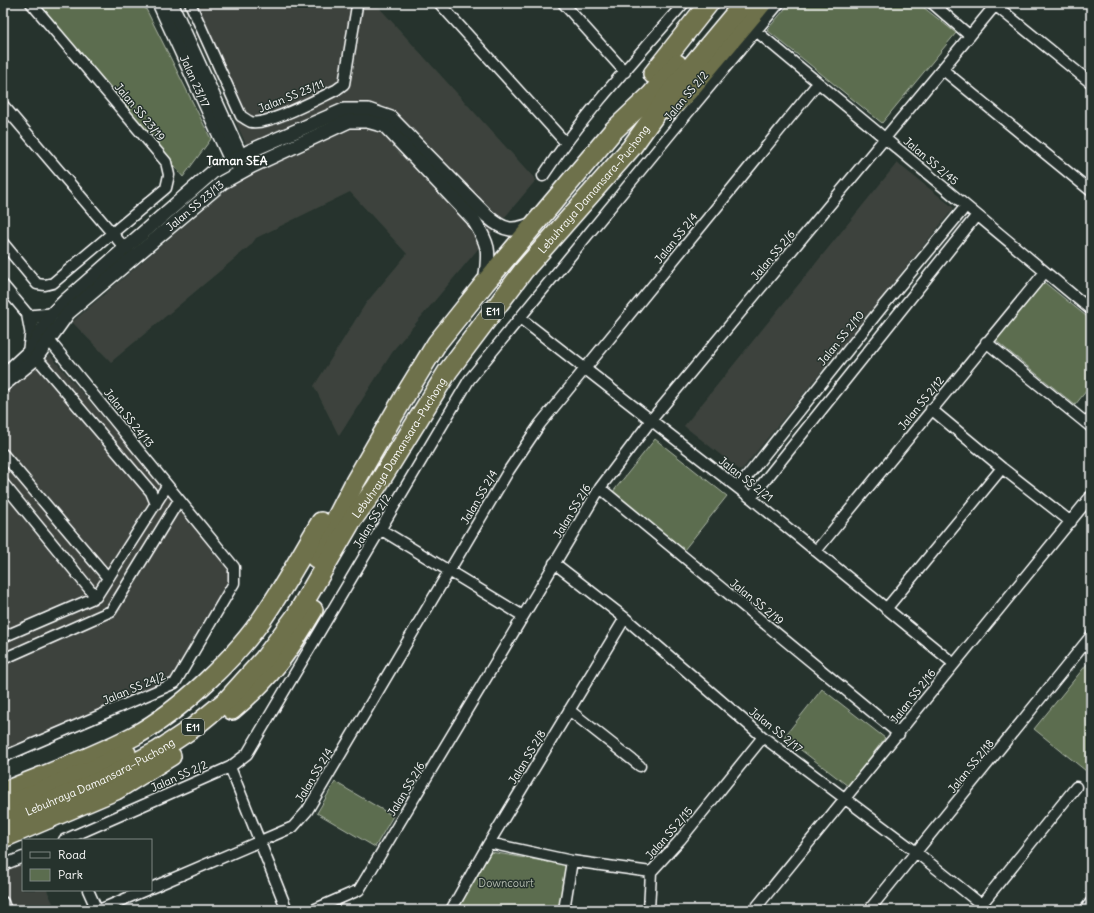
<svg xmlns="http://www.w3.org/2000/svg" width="1094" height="913" font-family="Delius,sans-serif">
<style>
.built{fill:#3c433d}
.green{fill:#5b6d4f;stroke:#adb6a7}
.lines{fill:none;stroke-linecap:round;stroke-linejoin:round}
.minor-casing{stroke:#fff;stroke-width:13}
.tertiary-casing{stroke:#fff;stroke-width:16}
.motorway-casing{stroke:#fff;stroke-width:22}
.minor{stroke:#26332d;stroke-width:10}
.tertiary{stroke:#26332d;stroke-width:13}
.motorway{stroke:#6e714b;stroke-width:19}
.labels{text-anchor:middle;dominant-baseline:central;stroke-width:3;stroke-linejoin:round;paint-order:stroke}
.shield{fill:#26332d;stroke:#bec2c0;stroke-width:1}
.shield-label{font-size:10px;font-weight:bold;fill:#fff}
.street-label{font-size:11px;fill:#fff;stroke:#26332d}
.park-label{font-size:11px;fill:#b5bdb0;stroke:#26332d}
.neighbourhood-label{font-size:12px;font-weight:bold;fill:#fff;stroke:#26332d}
</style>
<rect width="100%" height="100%" fill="#26332d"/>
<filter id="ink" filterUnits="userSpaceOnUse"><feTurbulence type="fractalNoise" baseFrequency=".025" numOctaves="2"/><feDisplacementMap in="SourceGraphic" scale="8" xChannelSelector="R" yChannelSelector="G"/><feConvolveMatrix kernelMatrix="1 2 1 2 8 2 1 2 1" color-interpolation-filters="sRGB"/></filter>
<g filter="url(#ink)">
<path class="built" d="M182,3H375L536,180L395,348L339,436L314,386L366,303L407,254L350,192L256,238L251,245L111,362L72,322L227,189L258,171Z
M897,163L954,208L741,471L684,426Z
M50,355L230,566L231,574L173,680L3,753V396Z
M23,861V890H47L56,910H3V869Z"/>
<path class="green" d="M39,3H143L211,139L183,177Z
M790,3H918L956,33L882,123L767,30Z
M1044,282L1091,320V385L1075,405L995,340Z
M655,439L727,496L684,550L612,493Z
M1091,659V775L1034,729Z
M822,689L885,738L848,786L784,737Z
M335,782L393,816L375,847L317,813Z
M491,852L566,865L559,910H457Z"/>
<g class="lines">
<g class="minor-casing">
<path id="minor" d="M190,3L241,116C244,118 248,121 251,122C268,126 319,98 336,90L344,84L357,6L356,3
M439,3L565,142
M563,3L625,72
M932,3L970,36
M995,5L1091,83
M756,31L1091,310
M942,69L1091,191
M3,105L129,253
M543,176C584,114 635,59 684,3
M3,243L37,284L45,285L53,283L166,188L169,175L166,162L31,3
M3,285L34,322
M520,318L751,498L953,663
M986,342L1091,427
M35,359L42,364L151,492L156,504
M931,409L1002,468L1071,522
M3,454L108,578
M3,483L96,597
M600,488L899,734
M738,488L883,306L966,206
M751,498L977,215
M380,529L523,616
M816,551L1045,272
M554,563L625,618L763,737L916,852L988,910
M886,609L1002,468
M3,637L96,597L167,486
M3,659L111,611L179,500
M569,710L640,766
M3,757L175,683L234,583V567L44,334
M230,767L287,910
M64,840L230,767L247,754L469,380L671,133L779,3
M489,843L572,861L651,872L680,840L763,737
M3,865L23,857
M151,888L293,827L307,811L509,470L540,424L818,83
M88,890L97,910
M3,902L6,910
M99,910L146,890
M313,910L359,890L600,488L652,419L997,3
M451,910L489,843L625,618
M564,910L572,861
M649,910L651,872
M754,910L1091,496
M869,910L1091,636
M977,910L1076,787
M1085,910L1091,902"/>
</g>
<g class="tertiary-casing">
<g id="tertiary">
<path id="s1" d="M159,3L231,160L237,164"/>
<path d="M171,3L240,155L239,163"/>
<path d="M30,348L32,333L29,317L51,315"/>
<path d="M3,376L29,352L51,315L65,301L215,170L250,151L344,110H368L391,118L487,216C505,232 513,232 535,223"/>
<path id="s2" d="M3,385L35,359L68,313L223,182L252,166L349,121H367L385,126L473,219C491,248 489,250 485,283"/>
</g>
</g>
<g class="motorway-casing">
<g id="motorway">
<path d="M653,74L709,3"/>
<path d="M670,109L689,90L762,3"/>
<path d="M316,558L355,482L407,392L437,343L485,283L613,131L651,95L677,64"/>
<path d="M232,710C269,679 288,652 313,610"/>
<path d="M3,792C47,774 92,758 134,736C179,712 238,656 266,613C286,584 303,552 321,522"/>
<path d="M3,807L97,768L126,753"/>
<path id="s3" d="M3,822L105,779L158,751L194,727L227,700L264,659L296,616L352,520L375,489L448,371L524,270L631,148L679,81L744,3"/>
<path d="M3,838L116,790L171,756"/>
</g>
</g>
<use href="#minor" class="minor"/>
<use href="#tertiary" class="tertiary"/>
<use href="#motorway" class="motorway"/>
</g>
</g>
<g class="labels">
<g class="shield">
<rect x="482" y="303" width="22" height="16" rx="3"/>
<rect x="182" y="719" width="22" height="16" rx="3"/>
</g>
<g class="shield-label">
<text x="493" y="311">E11</text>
<text x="193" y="727">E11</text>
</g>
<g class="street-label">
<text stroke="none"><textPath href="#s1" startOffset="86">Jalan 23/17</textPath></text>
<text transform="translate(291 96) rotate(-22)">Jalan SS 23/11</text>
<text transform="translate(686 96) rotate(-50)">Jalan SS 2/2</text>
<text transform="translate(140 112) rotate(50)">Jalan SS 23/19</text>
<text transform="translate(931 161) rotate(40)">Jalan SS 2/45</text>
<text stroke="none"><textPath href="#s3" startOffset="887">Lebuhraya Damansara–Puchong</textPath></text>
<text stroke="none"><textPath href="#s2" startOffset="264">Jalan SS 23/13</textPath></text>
<text transform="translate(676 238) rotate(-51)">Jalan SS 2/4</text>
<text transform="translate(773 255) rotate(-50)">Jalan SS 2/6</text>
<text transform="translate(841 338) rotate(-51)">Jalan SS 2/10</text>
<text transform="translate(921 403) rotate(-51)">Jalan SS 2/12</text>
<text transform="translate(129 418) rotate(51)">Jalan SS 24/13</text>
<text stroke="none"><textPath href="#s3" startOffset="563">Lebuhraya Damansara–Puchong</textPath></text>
<text transform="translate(746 479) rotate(38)">Jalan SS 2/21</text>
<text transform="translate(479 497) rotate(-60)">Jalan SS 2/4</text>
<text transform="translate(572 511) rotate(-59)">Jalan SS 2/6</text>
<text transform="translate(372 521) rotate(-59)">Jalan SS 2/2</text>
<text transform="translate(757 602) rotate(39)">Jalan SS 2/19</text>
<text transform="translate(134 688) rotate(-23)">Jalan SS 24/2</text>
<text transform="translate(913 696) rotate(-52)">Jalan SS 2/16</text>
<text transform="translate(776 730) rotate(39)">Jalan SS 2/17</text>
<text transform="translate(527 757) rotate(-59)">Jalan SS 2/8</text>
<text transform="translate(971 766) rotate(-51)">Jalan SS 2/18</text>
<text transform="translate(314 775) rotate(-59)">Jalan SS 2/4</text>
<text stroke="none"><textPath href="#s3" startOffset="107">Lebuhraya Damansara–Puchong</textPath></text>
<text transform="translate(179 776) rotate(-24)">Jalan SS 2/2</text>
<text transform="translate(406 789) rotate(-59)">Jalan SS 2/6</text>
<text transform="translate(669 833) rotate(-49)">Jalan SS 2/15</text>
</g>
<g class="park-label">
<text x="506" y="883">Downcourt</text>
</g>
<g class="neighbourhood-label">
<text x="237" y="160">Taman SEA</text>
</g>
</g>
<rect width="1094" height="913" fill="none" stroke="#26332d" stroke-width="16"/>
<rect x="8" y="8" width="1078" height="897" fill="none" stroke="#fff" stroke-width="1.5" filter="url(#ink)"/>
<rect x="22" y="839" width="130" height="52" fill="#26332d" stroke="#7d8581"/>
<rect x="30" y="852" width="20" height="6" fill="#26332d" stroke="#7d8581"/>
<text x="58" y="859" font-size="12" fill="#ffffff">Road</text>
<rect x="30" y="869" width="20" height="12" fill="#5b6d4f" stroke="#7d8581"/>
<text x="58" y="879" font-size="12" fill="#ffffff">Park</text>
</svg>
